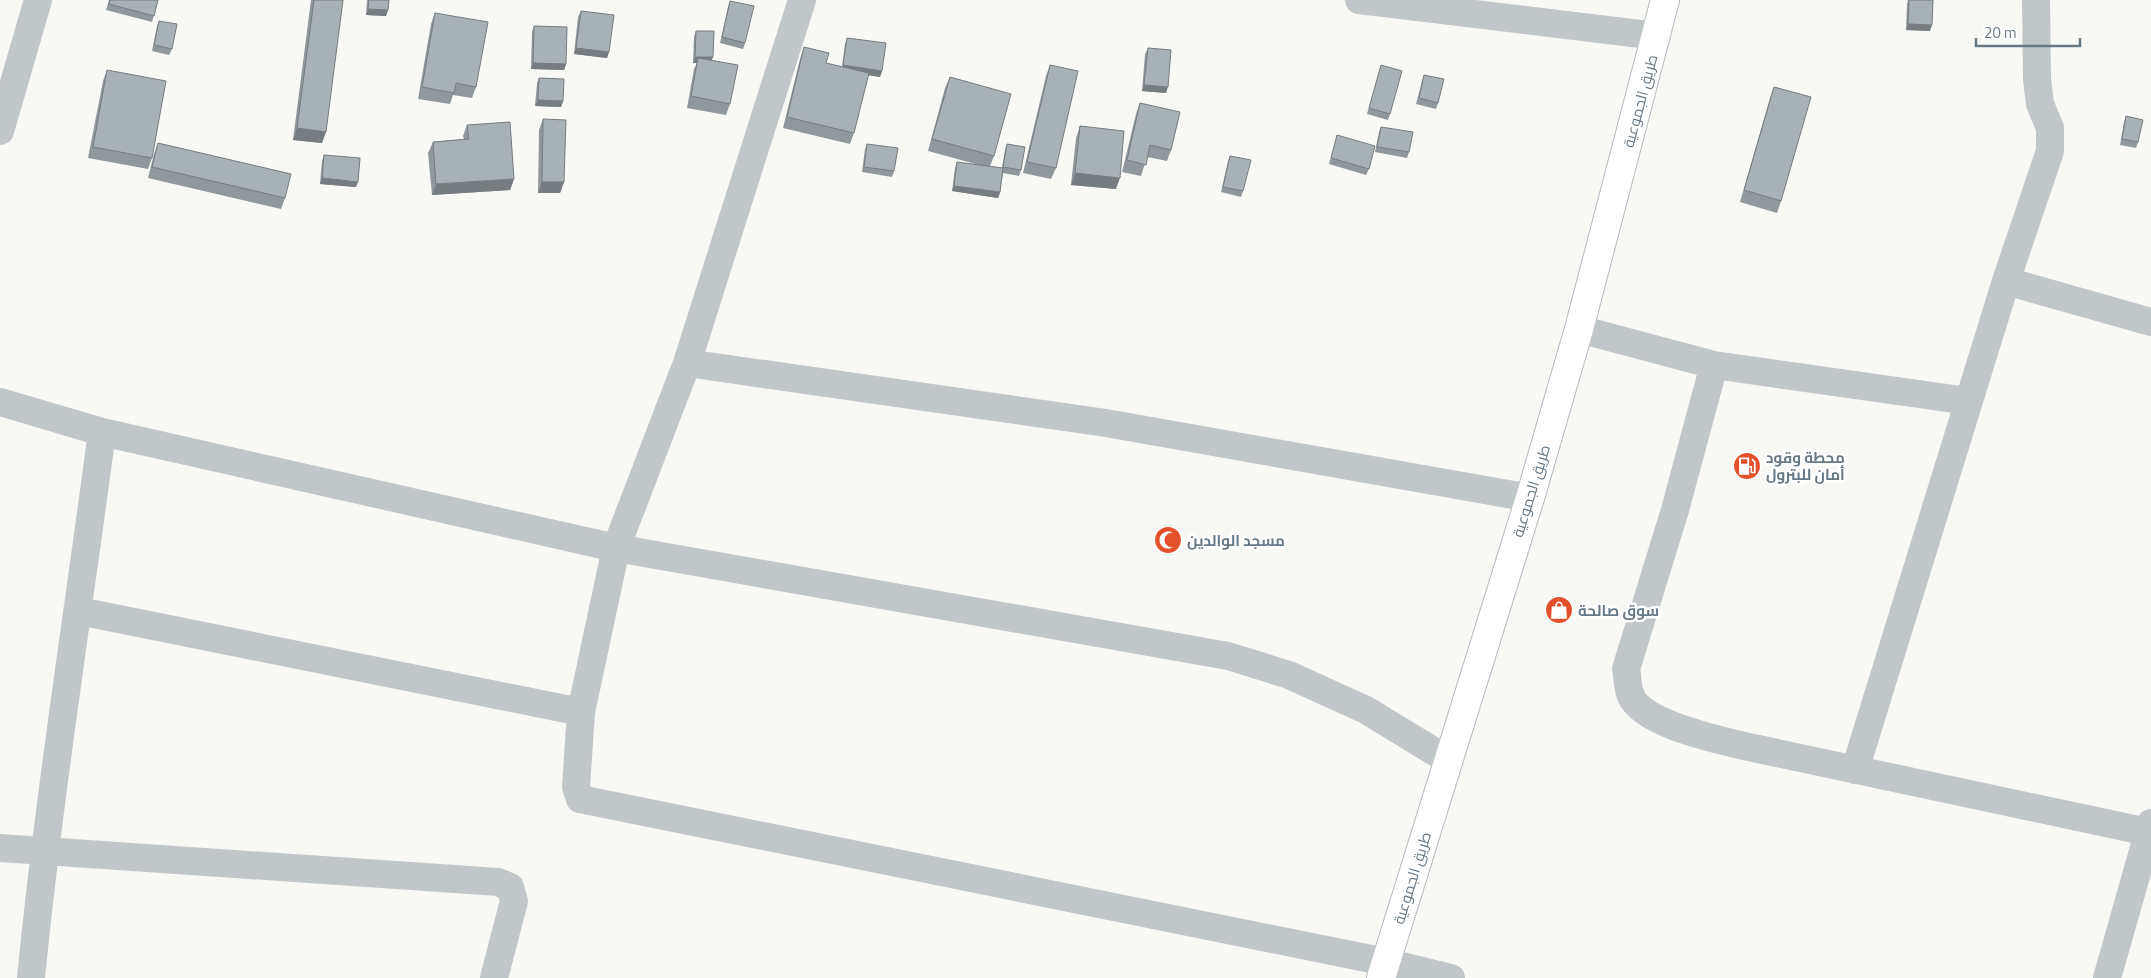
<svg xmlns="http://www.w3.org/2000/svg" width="2151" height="978" font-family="'Titillium Web',Cairo,sans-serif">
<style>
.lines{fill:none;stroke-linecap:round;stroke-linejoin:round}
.secondary-casing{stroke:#b4babe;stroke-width:30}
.minor{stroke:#c1c6c9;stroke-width:28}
.secondary{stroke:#fff;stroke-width:28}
.wall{fill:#90989d}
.shaded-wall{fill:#767c7f}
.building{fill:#a8b1b6;stroke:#767c7f}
.labels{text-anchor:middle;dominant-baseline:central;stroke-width:5;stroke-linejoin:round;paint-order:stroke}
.street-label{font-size:15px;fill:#677986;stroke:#fff}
.poi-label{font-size:15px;font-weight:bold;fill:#677986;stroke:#fff;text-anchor:start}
</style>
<rect width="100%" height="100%" fill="#f8f8f5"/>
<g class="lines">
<g class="secondary-casing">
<path id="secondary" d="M1381,978L1530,498L1579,329L1665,0"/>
</g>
<path class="minor" d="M802,0L687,363L616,548L581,712L576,787L580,799L1386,962L1451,978
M1359,0L1657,36
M0,131L38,0
M2006,281L2151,322
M1579,329L1714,365L1968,401
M687,363L1106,423L1530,498
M1714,365L1675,510L1626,669C1628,677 1627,688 1631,696C1643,724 1716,739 1744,746L2148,832
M0,402L102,432L616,548L1228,656L1289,675L1366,710L1448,760
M79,611L581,712
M1855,770L2006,281L2050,151V128L2040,104L2037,79L2036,0
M0,848L498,882L510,887L514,901L494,978
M31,978C49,795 78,614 102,432
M2107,978L2151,823"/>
<use href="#secondary" class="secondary"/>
</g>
<path class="wall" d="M109,0H158L152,22L106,10Z
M311,0H343L322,143L293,140Z
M367,0H389L388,10L386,16L366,15Z
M1908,0H1933L1930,31L1906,30L1907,4Z
M730,1L745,43L743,49L720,43L728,7Z
M581,11L609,52L607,58L574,54L578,17Z
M435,13L476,87L472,98L453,95L450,104L418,99L431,24Z
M159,21L172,49L169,55L152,51L157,26Z
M534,26L566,64L564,70L531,69L532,32Z
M696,31L712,60L730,104L726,115L687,108L694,69L697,63H693L694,37Z
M847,38L882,71L880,77L868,75L854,133L850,144L783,128L800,59L804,47L826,63L842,67L845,44Z
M1148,48L1166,93L1142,91L1145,54Z
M1050,65L1056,168L1051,179L1023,173L1046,76Z
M1381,65L1390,114L1388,120L1367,114Z
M107,70L152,158L148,169L88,158L103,81Z
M1424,75L1438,103L1436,109L1416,104L1422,81Z
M950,77L994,156L990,166L1002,168L1005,150L1007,144L1021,170L1019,176L1003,173L1000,192L998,198L952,191L955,168L957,162L979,165L928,151L945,88Z
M539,78L563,101L561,107L535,106L537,83Z
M1774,87L1781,201L1777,213L1740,202L1770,98Z
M1140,103L1171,150L1167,161L1147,157L1141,176L1122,172L1136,114Z
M2126,116L2138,142L2136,148L2120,145L2124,122Z
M543,119L564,182L560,193H538L539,130Z
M467,125L514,179L510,190L432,195L428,153L433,142L464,139L463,136Z
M1080,126L1116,189L1071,185L1076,138Z
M1381,127L1409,152L1407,158L1375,152L1379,132Z
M1337,135L1369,169L1366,175L1329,164Z
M158,143L285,198L281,209L148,178L154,154Z
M867,144L894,171L892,177L862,172L865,149Z
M324,155L356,187L320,184L322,161Z
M1230,156L1243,191L1241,197L1221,192L1228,161Z"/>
<path class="shaded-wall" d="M368,9L388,10L386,16L366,15Z
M1908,24L1932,25L1930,31L1906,30Z
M576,48L609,52L607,58L574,54Z
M695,57H713L711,63L698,58L697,63H693Z
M533,63L566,64L564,70L531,69Z
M843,65L882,71L880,77L841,71Z
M1144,85L1168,87L1166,93L1142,91Z
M538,100L563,101L561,107L535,106Z
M297,128L326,132L322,143L293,140Z
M1075,173L1120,178L1116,189L1071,185Z
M322,178L358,182L356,187L320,184Z
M514,179L510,190L432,195L436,184Z
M542,182H564L560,193H538Z
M954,186L1000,192L998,198L952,191Z"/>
<path class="building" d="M110,0H158L154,16L109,4Z
M314,0H343L326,132L297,128Z
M369,0H389L388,10L368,9Z
M1909,0H1933L1932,25L1908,24Z
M730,1L754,6L745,43L722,37Z
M581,11L614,15L609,52L576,48Z
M435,13L488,22L476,87L456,83L454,93L422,87Z
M159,21L177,24L172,49L154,45Z
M534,26L567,27L566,64L533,63Z
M696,31H714L713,57H695Z
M847,38L886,43L882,71L843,65Z
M804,47L829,53L826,63L869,73L854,133L787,117Z
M1148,48L1171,50L1168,87L1144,85Z
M698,58L738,65L730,104L691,96Z
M1050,65L1078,71L1056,168L1027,162Z
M1381,65L1402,71L1390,114L1369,108Z
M107,70L166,81L152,158L93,147Z
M1424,75L1444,79L1438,103L1419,98Z
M950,77L1011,94L994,156L932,139Z
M539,78L564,79L563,101L538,100Z
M1774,87L1811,97L1781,201L1744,190Z
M1140,103L1180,112L1171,150L1150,145L1146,165L1127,160Z
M2126,116L2143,120L2138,142L2122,139Z
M543,119L566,120L564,182H542Z
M510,122L514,179L436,184L433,142L469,139L467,125Z
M1080,126L1124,131L1120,178L1075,173Z
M1381,127L1413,132L1409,152L1377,147Z
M1337,135L1375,146L1369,169L1331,158Z
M158,143L291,174L285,198L152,167Z
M867,144L898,148L894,171L864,167Z
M1007,144L1025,147L1021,170L1003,167Z
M324,155L360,158L358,182L322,178Z
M1230,156L1251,160L1243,191L1223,187Z
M957,162L1003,168L1000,192L954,186Z"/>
<defs>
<g id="fuel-disc" transform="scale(1.4375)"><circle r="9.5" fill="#e2512b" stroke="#fff"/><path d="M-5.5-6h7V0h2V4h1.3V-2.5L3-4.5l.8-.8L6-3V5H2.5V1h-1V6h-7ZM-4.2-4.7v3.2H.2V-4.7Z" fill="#fff"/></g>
<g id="mosque-disc" transform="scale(1.4375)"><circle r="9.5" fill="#e2512b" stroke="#fff"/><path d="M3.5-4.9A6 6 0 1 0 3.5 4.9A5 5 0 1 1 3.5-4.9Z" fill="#fff"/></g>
<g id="shop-disc" transform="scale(1.4375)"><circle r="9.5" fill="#e2512b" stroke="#fff"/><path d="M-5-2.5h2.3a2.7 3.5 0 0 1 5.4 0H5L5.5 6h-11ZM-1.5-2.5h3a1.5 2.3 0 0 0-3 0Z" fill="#fff"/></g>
</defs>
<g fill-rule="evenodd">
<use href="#fuel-disc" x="1747" y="466"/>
<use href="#mosque-disc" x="1168" y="540"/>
<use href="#shop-disc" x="1559" y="610"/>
</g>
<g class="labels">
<g class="street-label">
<text transform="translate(1640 101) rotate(-75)">طريق الجموعية</text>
<text transform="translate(1531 491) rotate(-73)">طريق الجموعية</text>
<text transform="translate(1412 878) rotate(-73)">طريق الجموعية</text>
</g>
<g class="poi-label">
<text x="1766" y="457">محطة وقود<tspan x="1766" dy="17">أمان للبترول</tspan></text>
<text x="1187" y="540">مسجد الوالدين</text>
<text x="1578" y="610">سوق صالحة</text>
</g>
</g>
<path d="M1976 38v8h104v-8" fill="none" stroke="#677986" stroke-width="2.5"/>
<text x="1984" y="38" font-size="15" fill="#677986" stroke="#ffffff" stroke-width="4" paint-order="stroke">20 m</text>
</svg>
